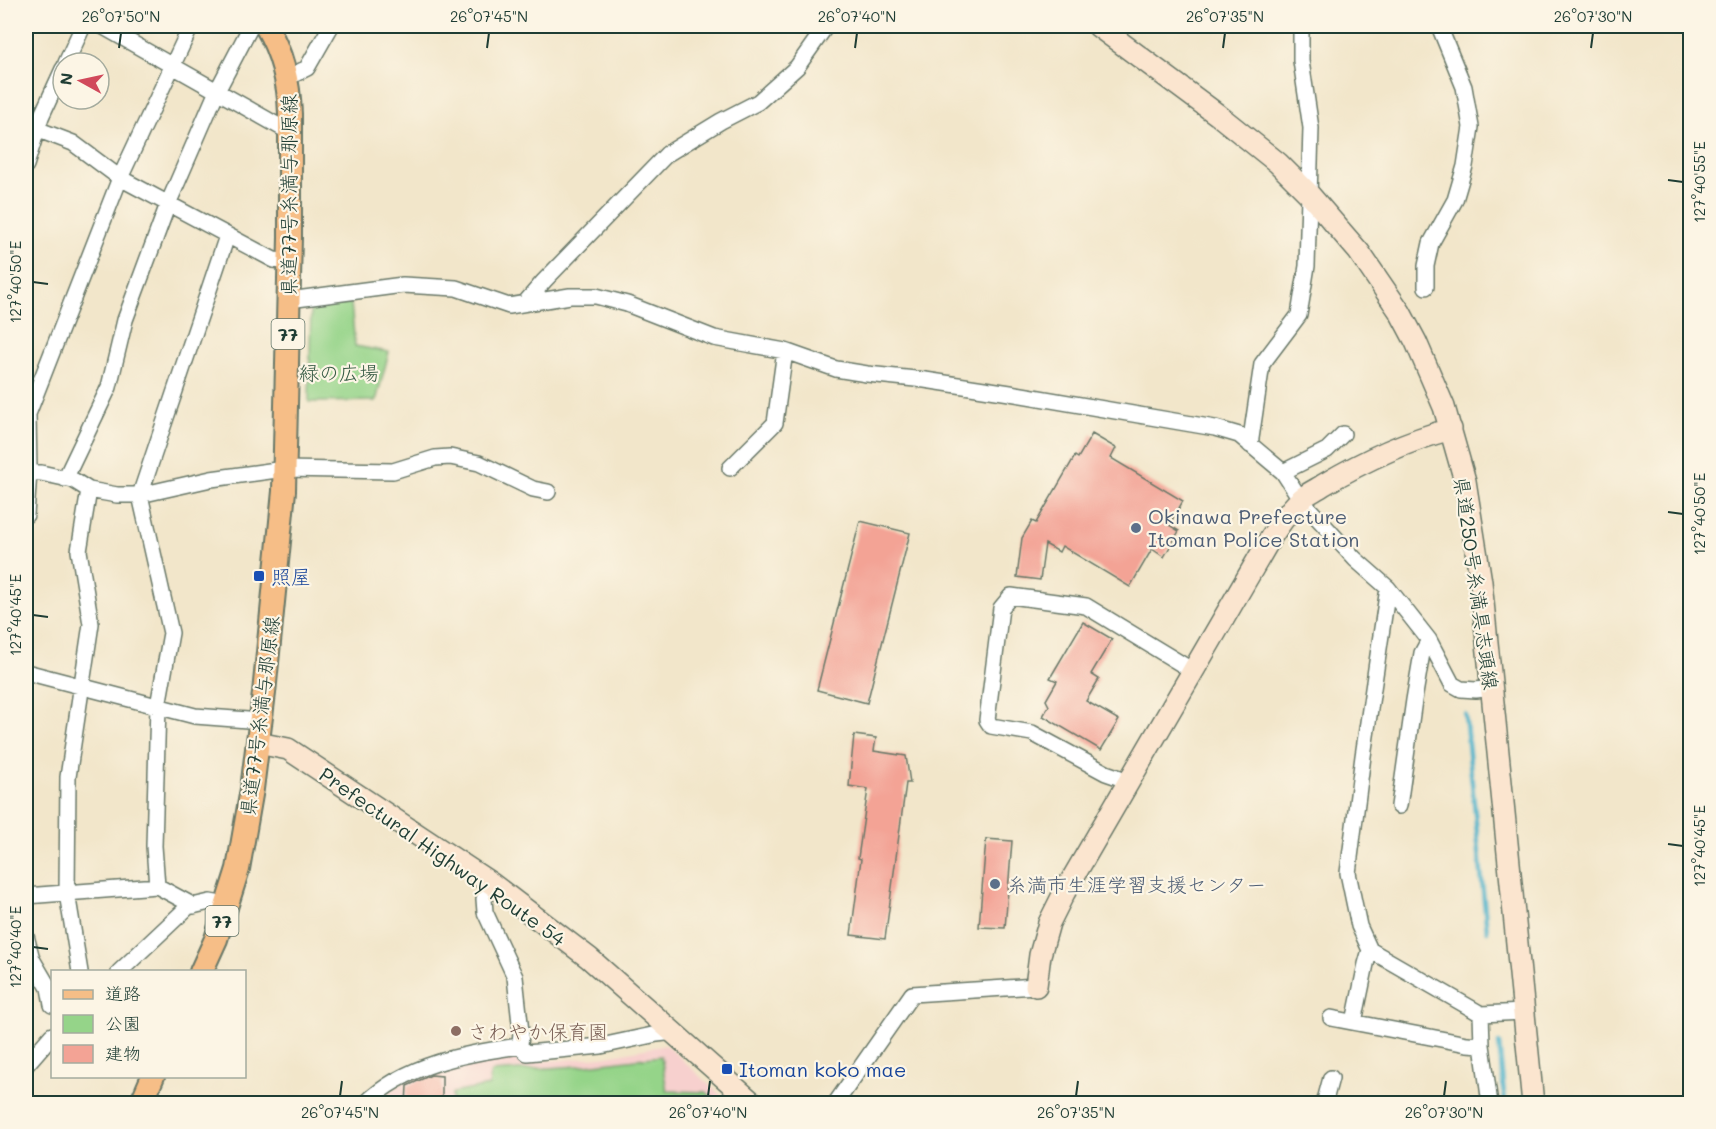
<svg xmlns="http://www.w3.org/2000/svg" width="1716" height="1129" font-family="Mali,'Klee One',sans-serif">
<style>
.built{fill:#f7d0ce}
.green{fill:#95d489;stroke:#5a885e;stroke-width:1.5}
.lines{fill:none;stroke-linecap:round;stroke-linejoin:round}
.stream{stroke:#4bb2ca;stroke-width:4.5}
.building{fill:#f3a395}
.street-casing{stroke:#697868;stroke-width:18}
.secondary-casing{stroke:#697868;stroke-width:24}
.primary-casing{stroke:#697868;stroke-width:26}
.street{stroke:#fff;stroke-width:15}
.secondary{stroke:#fbe5cf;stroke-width:21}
.primary{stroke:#f6be87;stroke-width:22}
.ticks{fill:none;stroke:#1f3d34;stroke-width:2}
.service-dot{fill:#5c6f8a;stroke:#fcf5e5;stroke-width:2}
.transit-dot{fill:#1a4fb4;stroke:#fcf5e5;stroke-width:2}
.education-dot{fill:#8d6e63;stroke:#fcf5e5;stroke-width:2}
.labels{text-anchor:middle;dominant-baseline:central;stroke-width:4.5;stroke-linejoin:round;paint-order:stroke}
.shield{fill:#fcf5e5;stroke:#617469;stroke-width:1.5}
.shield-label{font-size:18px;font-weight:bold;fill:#1f3d34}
.street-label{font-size:20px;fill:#1f3d34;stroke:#fcf5e5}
.park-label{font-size:20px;fill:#375b45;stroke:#fcf5e5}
.service-label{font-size:20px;fill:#4e5e75;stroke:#fcf5e5;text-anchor:start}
.transit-label{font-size:20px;fill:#164399;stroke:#fcf5e5;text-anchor:start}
.education-label{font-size:20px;fill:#785e54;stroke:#fcf5e5;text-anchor:start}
.neatline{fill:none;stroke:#1f3d34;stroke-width:2}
.ticks-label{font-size:15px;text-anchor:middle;fill:#1f3d34}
</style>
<rect width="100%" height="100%" fill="#fcf5e5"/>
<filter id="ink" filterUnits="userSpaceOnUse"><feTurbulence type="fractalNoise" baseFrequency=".0167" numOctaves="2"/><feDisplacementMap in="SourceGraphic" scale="12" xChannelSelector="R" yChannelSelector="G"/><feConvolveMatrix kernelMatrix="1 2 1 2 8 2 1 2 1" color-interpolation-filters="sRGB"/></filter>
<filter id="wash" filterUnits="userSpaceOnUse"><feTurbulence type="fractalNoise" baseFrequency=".008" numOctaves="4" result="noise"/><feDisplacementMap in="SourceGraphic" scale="24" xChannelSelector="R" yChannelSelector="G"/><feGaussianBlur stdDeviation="1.35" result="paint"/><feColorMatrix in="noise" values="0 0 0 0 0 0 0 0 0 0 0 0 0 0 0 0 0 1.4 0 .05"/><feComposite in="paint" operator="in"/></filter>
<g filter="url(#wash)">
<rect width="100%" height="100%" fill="#f2e6ca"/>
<path class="built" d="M666,1045L728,1102L726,1104H372L406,1080L443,1067L506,1054L523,1063L602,1057Z"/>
<path class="green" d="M351,303L355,346L389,352L376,401L309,402L311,305Z
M661,1056L667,1091L706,1092L720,1103H452V1093L489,1086L491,1072L579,1066Z"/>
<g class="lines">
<path class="stream" d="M1465,714L1487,931
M1499,1043L1505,1104"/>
</g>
<g id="blocks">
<path class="building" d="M1092,434L1116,448L1111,458L1183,501L1169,525L1179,531L1164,557L1152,549L1130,587L1062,546L1059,552L1045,544L1040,580L1017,577L1022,538L1032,521L1036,523L1075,456L1078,458Z
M860,521L910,533L867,703L817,690Z
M1083,622L1112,639L1091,674L1099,679L1086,701L1119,720L1101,750L1043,716L1049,706L1046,700L1057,681L1050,678Z
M854,735L876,738L874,751L906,756L910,783H906L885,939L851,935L861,859L858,858L868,789L849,786Z
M986,839L1012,841L1005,928L979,927Z
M431,1075L442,1076V1104H406L407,1086Z"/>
</g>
</g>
<g filter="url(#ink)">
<use href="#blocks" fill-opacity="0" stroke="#697868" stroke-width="1.5"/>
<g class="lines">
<g class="street-casing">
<path id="street" d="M102,26L291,133
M66,63L83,26
M287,78L307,68L331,26
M26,125L73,143L120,178L274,260L290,262
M26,165L41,117L63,69
M1426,287V266L1431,243L1455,200L1465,166L1471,127L1464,87L1439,26
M289,300L403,285L456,288L509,306L570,296H596L627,304L714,338L785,351L836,369L867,374L925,380L1010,393L1215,428L1239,435L1283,472L1301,500L1355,559L1388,588L1429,640L1452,684L1461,689L1476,690L1492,688
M525,303L544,281L667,154L721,121L758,102L797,67L826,26
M1250,445L1262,364L1299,315L1307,266L1311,128L1301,61V26
M730,468L775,423L785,351
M26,472L41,473L73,480L89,490L117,495H140L211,479L284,469L393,471L435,458L450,457L479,463L533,489L548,492
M1283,472L1327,450L1343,434
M65,479L109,387L125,320L168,204L217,91L251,26
M26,515L29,472L28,414L120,178L191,26
M1388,588L1363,756L1348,873L1359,926L1370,950L1481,1014
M26,672L195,716L261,721
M1129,781L1106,773L1032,733L991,726L987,720L1001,608L1011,596L1086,606L1193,671
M1399,806L1414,700L1422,653L1429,640
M492,884L484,899L485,912L515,977L521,1032L520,1046L527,1053L601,1046L657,1034L674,1032
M26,896L157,886
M194,906L157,886L154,846L158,706L171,633L140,495L227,236
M26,936L32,959L49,988L52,1005
M80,972L67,893L68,777L91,624L79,551L89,490
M119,972L188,907L210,902L227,905
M1331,1018L1467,1044L1482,1045
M1354,1022L1366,964L1370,950
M26,1065L52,1035
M365,1104C405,1064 467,1053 520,1046
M835,1104L912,994L1036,986
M1324,1104L1331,1078
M1490,1104L1482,1045L1481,1014L1524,1012"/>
</g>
<g class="secondary-casing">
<path id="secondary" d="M1098,26L1218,115L1278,163L1308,193L1359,252L1400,312L1416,342L1444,407L1465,481L1481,582L1533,1104
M258,743L288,749L492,884L589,958L754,1104
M1036,986L1040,955L1049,923L1064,893L1271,537C1280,524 1288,511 1300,500C1306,494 1316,490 1323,485C1363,461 1406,441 1451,429"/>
</g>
<g class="primary-casing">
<path id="primary" d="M201,972L216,939L238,869L252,789L264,693L284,491L290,237V114C289,82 282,53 266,26
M141,1104L153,1076"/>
</g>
<use href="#street" class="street"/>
<use href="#secondary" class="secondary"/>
<use href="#primary" class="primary"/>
</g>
</g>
<path class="ticks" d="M119,48L121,33M487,48L489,33M855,48L857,33M1223,48L1225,33M1591,48L1593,33M1668,180L1683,182M33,282L48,284M1668,512L1683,514M33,615L48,617M1668,844L1683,846M33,947L48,949M340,1096L342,1081M708,1096L710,1081M1076,1096L1078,1081M1444,1096L1446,1081"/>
<g class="service-dot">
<circle cx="1136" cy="528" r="6"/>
<circle cx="995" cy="884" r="6"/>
</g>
<g class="transit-dot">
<rect x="253" y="570" width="12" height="12" rx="3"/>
<rect x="721" y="1063" width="12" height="12" rx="3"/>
</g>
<circle class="education-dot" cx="456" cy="1031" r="6"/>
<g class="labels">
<g class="shield">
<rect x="271.5" y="319" width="33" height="30" rx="4.5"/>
<rect x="205.5" y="906" width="33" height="30" rx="4.5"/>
</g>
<g class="shield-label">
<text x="288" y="334">77</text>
<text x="222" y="921">77</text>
</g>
<g class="street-label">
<text transform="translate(288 195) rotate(-90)">県道77号糸満与那原線</text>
<text transform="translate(1477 583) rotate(82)">県道250号糸満具志頭線</text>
<text transform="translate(259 716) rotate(-83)">県道77号糸満与那原線</text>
<text transform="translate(443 856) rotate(35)">Prefectural Highway Route 54</text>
</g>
<g class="park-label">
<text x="339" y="372">緑の広場</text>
</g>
<g class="service-label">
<text x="1148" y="516">Okinawa Prefecture<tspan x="1148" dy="23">Itoman Police Station</tspan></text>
<text x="1007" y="884">糸満市生涯学習支援センター</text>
</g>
<g class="transit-label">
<text x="271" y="576">照屋</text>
<text x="739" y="1069">Itoman koko mae</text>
</g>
<g class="education-label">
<text x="468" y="1031">さわやか保育園</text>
</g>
</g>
<rect width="1716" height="1129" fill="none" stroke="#fcf5e5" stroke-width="66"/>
<rect x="51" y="970" width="195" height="108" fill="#fcf5e5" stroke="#a4ab9e" stroke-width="1.5"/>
<rect x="63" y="990" width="30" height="9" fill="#f6be87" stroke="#a4ab9e" stroke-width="1.5"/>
<text x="105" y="1000" font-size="18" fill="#1f3d34">道路</text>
<rect x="63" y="1015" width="30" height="18" fill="#95d489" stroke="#a4ab9e" stroke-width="1.5"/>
<text x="105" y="1030" font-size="18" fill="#1f3d34">公園</text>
<rect x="63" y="1045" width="30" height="18" fill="#f3a395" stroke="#a4ab9e" stroke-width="1.5"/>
<text x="105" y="1060" font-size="18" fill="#1f3d34">建物</text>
<g transform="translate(81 81) rotate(278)"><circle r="28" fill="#fcf5e5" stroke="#a4ab9e" stroke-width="1.5"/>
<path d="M0-4.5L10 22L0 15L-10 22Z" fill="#d1495b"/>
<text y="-9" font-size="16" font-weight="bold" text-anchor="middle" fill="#1f3d34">N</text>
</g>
<rect x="33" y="33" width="1650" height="1063" class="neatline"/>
<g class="ticks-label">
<text x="121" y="22">26°07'50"N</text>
<text x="489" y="22">26°07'45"N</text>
<text x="857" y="22">26°07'40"N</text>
<text x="1225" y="22">26°07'35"N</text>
<text x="1593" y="22">26°07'30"N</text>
<text transform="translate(1700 182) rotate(-90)" y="5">127°40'55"E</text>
<text transform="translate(16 282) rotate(-90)" y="5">127°40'50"E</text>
<text transform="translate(1700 514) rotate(-90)" y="5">127°40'50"E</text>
<text transform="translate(16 615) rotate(-90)" y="5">127°40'45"E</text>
<text transform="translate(1700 846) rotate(-90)" y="5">127°40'45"E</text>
<text transform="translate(16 947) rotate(-90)" y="5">127°40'40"E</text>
<text x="340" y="1118">26°07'45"N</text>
<text x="708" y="1118">26°07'40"N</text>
<text x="1076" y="1118">26°07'35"N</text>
<text x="1444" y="1118">26°07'30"N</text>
</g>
</svg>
